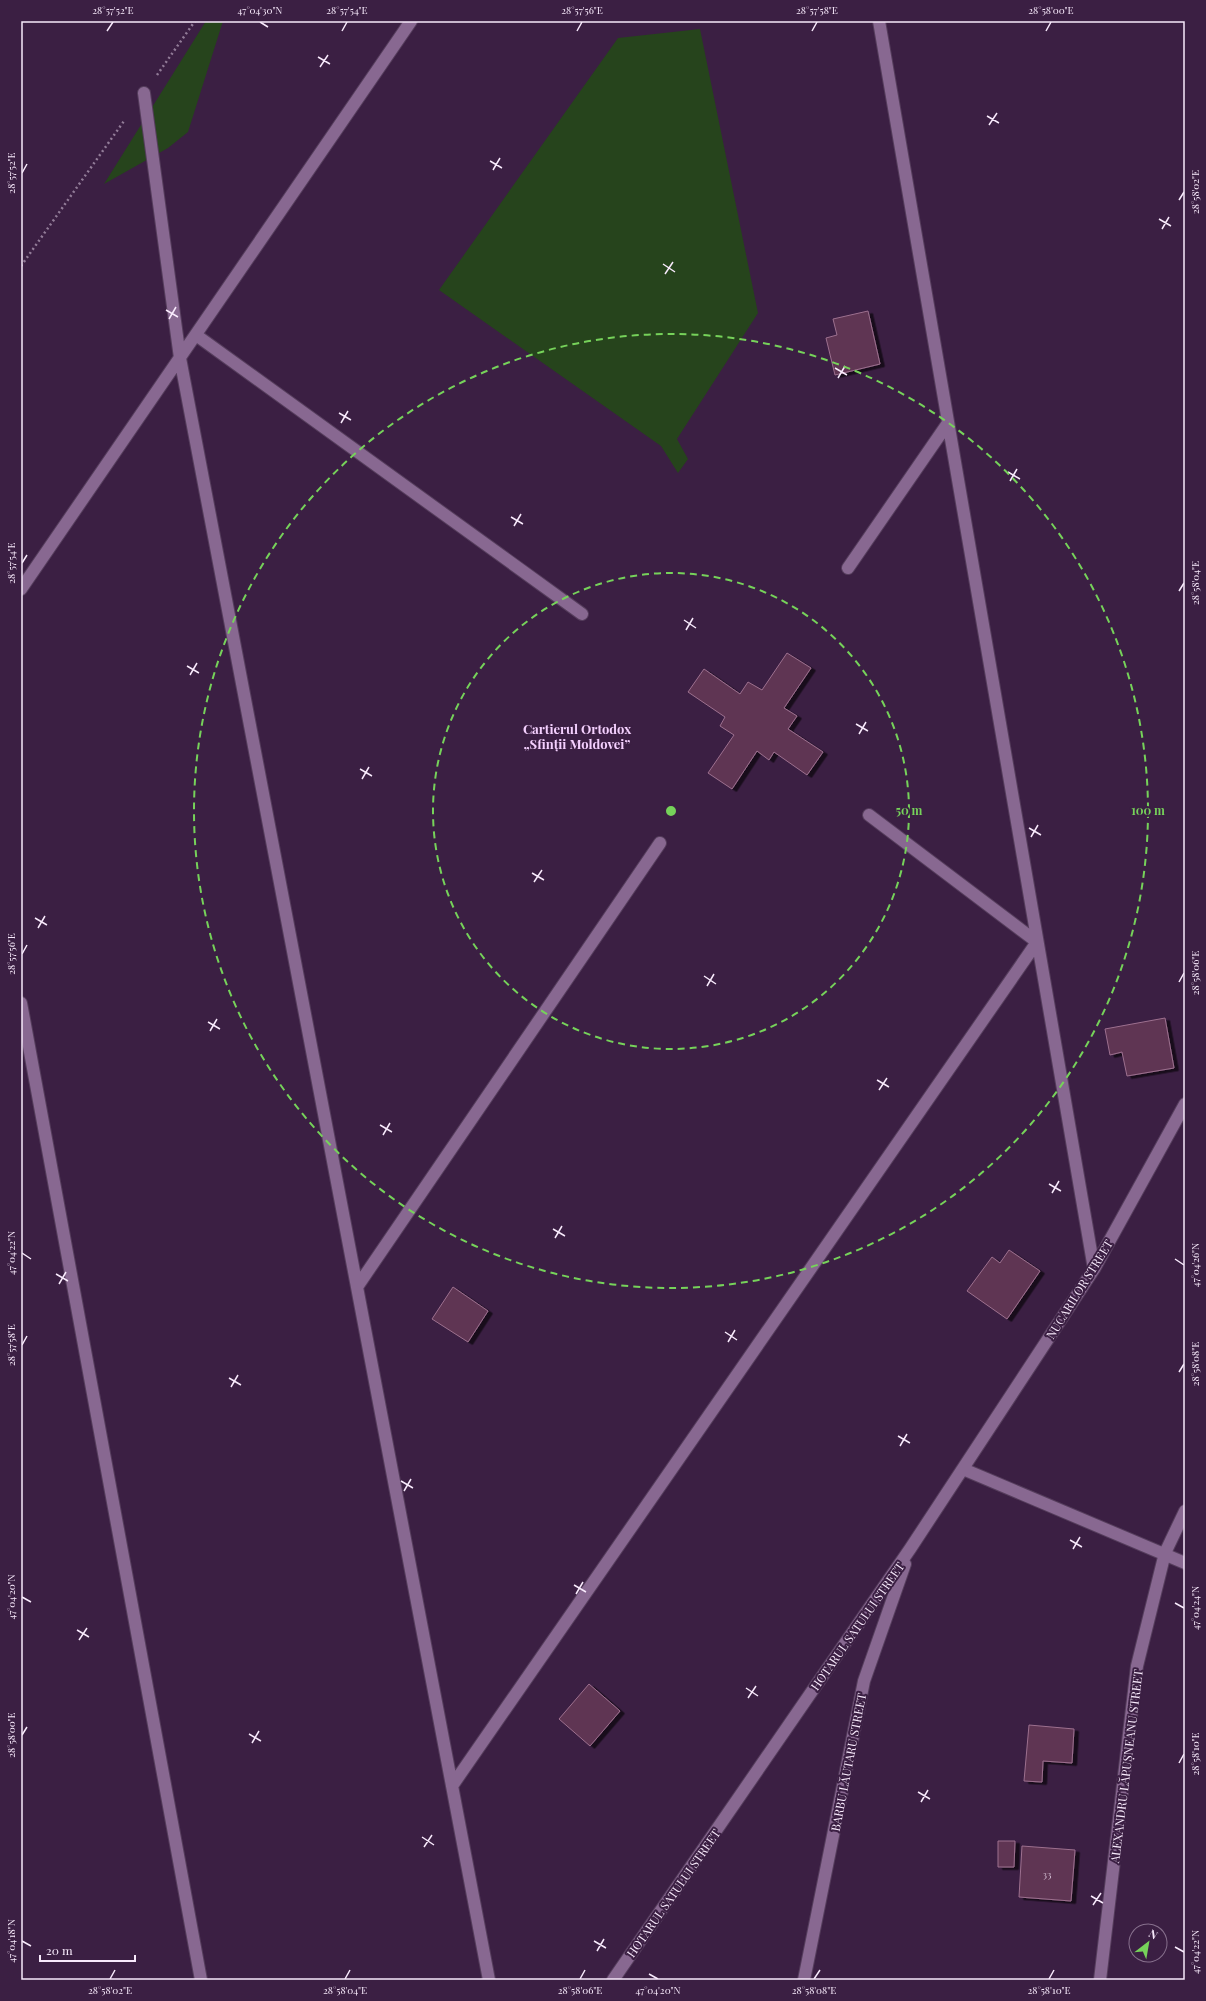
<svg xmlns="http://www.w3.org/2000/svg" width="1206" height="2001" font-family="'Playfair Display',serif">
<style>
.green{fill:#26441c}
.building{fill:#5e3552;stroke:#9d708f;filter:url(#shadow)}
.lines{fill:none;stroke-linecap:round;stroke-linejoin:round}
.street-casing{stroke:#553d5c;stroke-width:14}
.path{stroke:#927c98;stroke-width:2.5;stroke-dasharray:2 3;stroke-linecap:butt}
.street{stroke:#886891;stroke-width:12}
.ticks{fill:none;stroke:#f8eafc;stroke-width:1.5}
.ring{fill:none;stroke:#76d25a;stroke-width:2;stroke-dasharray:7 5}
.labels{text-anchor:middle;dominant-baseline:central;stroke-width:4;stroke-linejoin:round;paint-order:stroke}
.number-label{font-size:10px;fill:#d2bdd2}
.street-label{font-size:12px;fill:#f8eafc;stroke:#3b1f43}
.neighbourhood-label{font-size:13px;font-weight:bold;fill:#f4d0fe;stroke:#3b1f43}
.centre{fill:#76d25a;stroke:#3b1f43;stroke-width:2}
.ring-label{font-size:12px;text-anchor:middle;font-weight:bold;fill:#76d25a;stroke:#3b1f43;stroke-width:4;stroke-linejoin:round;paint-order:stroke}
.neatline{fill:none;stroke:#f8eafc;stroke-width:1.5}
.ticks-label{font-size:10px;text-anchor:middle;fill:#f8eafc}
</style>
<defs>
<filter id="shadow"><feDropShadow dx="4.5" dy="2.5" stdDeviation="0" flood-color="#0009"/></filter>
</defs>
<rect width="100%" height="100%" fill="#3b1f43"/>
<path class="green" d="M206,21H223L188,132L168,148L104,184Z
M700,29L758,313L677,439L688,459L678,473L661,446L439,290L618,38Z"/>
<path class="building" d="M868,311L880,364L835,375L826,338L837,335L833,319Z
M787,653L811,668L784,708L797,716L788,729L823,752L807,775L774,752L769,760L757,751L732,789L708,773L734,735L720,726L725,717L688,692L704,669L740,694L748,682L762,690Z
M1165,1018L1174,1068L1127,1076L1122,1052L1110,1055L1105,1029Z
M1009,1250L1040,1271L1007,1319L967,1291L992,1257L1000,1263Z
M453,1287L488,1311L468,1342L432,1319Z
M589,1684L620,1711L590,1746L559,1719Z
M1029,1725L1074,1729L1072,1763L1043,1761L1042,1782L1024,1781Z
M998,1841H1015L1014,1867H998Z
M1022,1846L1075,1850L1071,1901L1019,1897Z"/>
<g class="lines">
<g class="street-casing">
<path id="street" d="M879,21L1094,1269
M144,93L180,358L489,1980
M196,335L582,614
M848,568L948,423
M21,589L411,21
M21,1003L201,1980
M357,1287L660,843
M963,1469L1185,1563
M452,1786L1037,942L869,815
M613,1980L910,1549L1094,1269L1185,1104
M804,1980L864,1681L905,1564
M1100,1980L1137,1666L1165,1553L1185,1511"/>
</g>
<path class="path" d="M157,75L195,21
M21,266L124,121"/>
<use href="#street" class="street"/>
</g>
<path class="ticks" d="M260,22L268,27M107,31L113,22M342,31L347,22M577,31L582,22M812,31L817,22M1046,31L1051,22M318,57L330,64M320,67L328,55M987,116L999,123M989,125L997,113M490,161L502,168M493,170L500,158M22,173L27,164M1179,200L1184,192M1159,219L1171,226M1162,229L1169,217M663,264L675,272M665,274L673,262M166,310L178,317M169,319L176,307M835,368L847,375M838,378L845,366M339,413L351,420M341,423L348,411M1008,472L1020,479M1010,481L1017,469M511,517L523,524M514,526L521,514M22,563L27,555M1179,591L1184,583M684,620L696,628M686,630L693,618M187,666L199,673M190,675L197,663M856,724L868,731M859,734L866,722M360,769L372,776M362,779L369,767M1029,828L1041,835M1031,837L1038,825M532,873L544,880M534,882L542,870M35,918L47,925M38,928L45,916M22,954L27,945M704,976L716,984M1179,982L1184,973M707,986L714,974M208,1022L220,1029M210,1031L217,1019M877,1080L889,1087M879,1090L887,1078M380,1125L392,1132M383,1135L390,1123M1049,1184L1061,1191M1052,1193L1059,1181M553,1229L565,1236M555,1238L562,1226M22,1253L31,1259M1175,1259L1184,1265M56,1274L68,1281M59,1284L66,1272M725,1332L737,1340M728,1342L735,1330M22,1345L27,1336M1179,1372L1184,1364M229,1378L241,1385M231,1387L238,1375M898,1436L910,1443M900,1446L907,1434M401,1481L413,1488M404,1491L411,1479M1070,1540L1082,1547M1073,1549L1080,1537M574,1585L586,1592M576,1594L583,1582M22,1597L31,1602M1175,1603L1184,1608M77,1630L89,1637M79,1640L87,1628M746,1688L758,1696M748,1698L756,1686M249,1734L261,1741M22,1735L27,1727M252,1743L259,1731M1179,1763L1184,1754M918,1792L930,1799M921,1802L928,1790M422,1837L434,1845M424,1847L432,1835M1091,1896L1103,1903M1093,1905L1101,1893M22,1941L31,1946M594,1941L606,1948M1175,1947L1184,1952M597,1951L604,1939M649,1974L658,1979M110,1979L115,1970M345,1979L350,1970M580,1979L585,1970M814,1979L820,1970M1049,1979L1054,1970"/>
<g class="ring">
<circle cx="671" cy="811" r="238"/>
<circle cx="671" cy="811" r="477"/>
</g>
<g class="labels">
<g class="number-label">
<text x="1047" y="1874">33</text>
</g>
<g class="street-label">
<text transform="translate(1079 1289) rotate(-58)">NUCARILOR STREET</text>
<text transform="translate(857 1626) rotate(-55)">HOTARUL SATULUI STREET</text>
<text transform="translate(848 1762) rotate(-79)">BARBU LĂUTARU STREET</text>
<text transform="translate(1126 1766) rotate(-83)">ALEXANDRU LĂPUȘNEANU STREET</text>
<text transform="translate(673 1893) rotate(-55)">HOTARUL SATULUI STREET</text>
</g>
<g class="neighbourhood-label">
<text x="577" y="728">Cartierul Ortodox<tspan x="577" dy="15">„Sfinții Moldovei”</tspan></text>
</g>
</g>
<circle cx="671" cy="811" r="6" class="centre"/>
<g class="ring-label">
<text x="909" y="815">50 m</text>
<text x="1148" y="815">100 m</text>
</g>
<rect width="1206" height="2001" fill="none" stroke="#3b1f43" stroke-width="44"/>
<g transform="translate(1148 1943) rotate(31)"><circle r="19" fill="#3b1f43" stroke="#87708d"/>
<path d="M0-3L7 15L0 10L-7 15Z" fill="#76d25a"/>
<text y="-6" font-size="11" font-weight="bold" text-anchor="middle" fill="#f8eafc">N</text>
</g>
<path d="M40 1955v6h95v-6" fill="none" stroke="#f8eafc" stroke-width="2"/>
<text x="46" y="1955" font-size="12" fill="#f8eafc" stroke="#3b1f43" stroke-width="3" paint-order="stroke">20 m</text>
<rect x="22" y="22" width="1162" height="1957" class="neatline"/>
<g class="ticks-label">
<text x="113" y="14">28°57'52"E</text>
<text x="260" y="14">47°04'30"N</text>
<text x="347" y="14">28°57'54"E</text>
<text x="582" y="14">28°57'56"E</text>
<text x="817" y="14">28°57'58"E</text>
<text x="1051" y="14">28°58'00"E</text>
<text transform="translate(11 173) rotate(-90)" y="4">28°57'52"E</text>
<text transform="translate(1195 192) rotate(-90)" y="4">28°58'02"E</text>
<text transform="translate(11 563) rotate(-90)" y="4">28°57'54"E</text>
<text transform="translate(1195 583) rotate(-90)" y="4">28°58'04"E</text>
<text transform="translate(11 954) rotate(-90)" y="4">28°57'56"E</text>
<text transform="translate(1195 973) rotate(-90)" y="4">28°58'06"E</text>
<text transform="translate(11 1253) rotate(-90)" y="4">47°04'22"N</text>
<text transform="translate(1195 1265) rotate(-90)" y="4">47°04'26"N</text>
<text transform="translate(11 1345) rotate(-90)" y="4">28°57'58"E</text>
<text transform="translate(1195 1364) rotate(-90)" y="4">28°58'08"E</text>
<text transform="translate(11 1597) rotate(-90)" y="4">47°04'20"N</text>
<text transform="translate(1195 1608) rotate(-90)" y="4">47°04'24"N</text>
<text transform="translate(11 1735) rotate(-90)" y="4">28°58'00"E</text>
<text transform="translate(1195 1754) rotate(-90)" y="4">28°58'10"E</text>
<text transform="translate(11 1941) rotate(-90)" y="4">47°04'18"N</text>
<text transform="translate(1195 1952) rotate(-90)" y="4">47°04'22"N</text>
<text x="110" y="1994">28°58'02"E</text>
<text x="345" y="1994">28°58'04"E</text>
<text x="580" y="1994">28°58'06"E</text>
<text x="658" y="1994">47°04'20"N</text>
<text x="814" y="1994">28°58'08"E</text>
<text x="1049" y="1994">28°58'10"E</text>
</g>
</svg>
